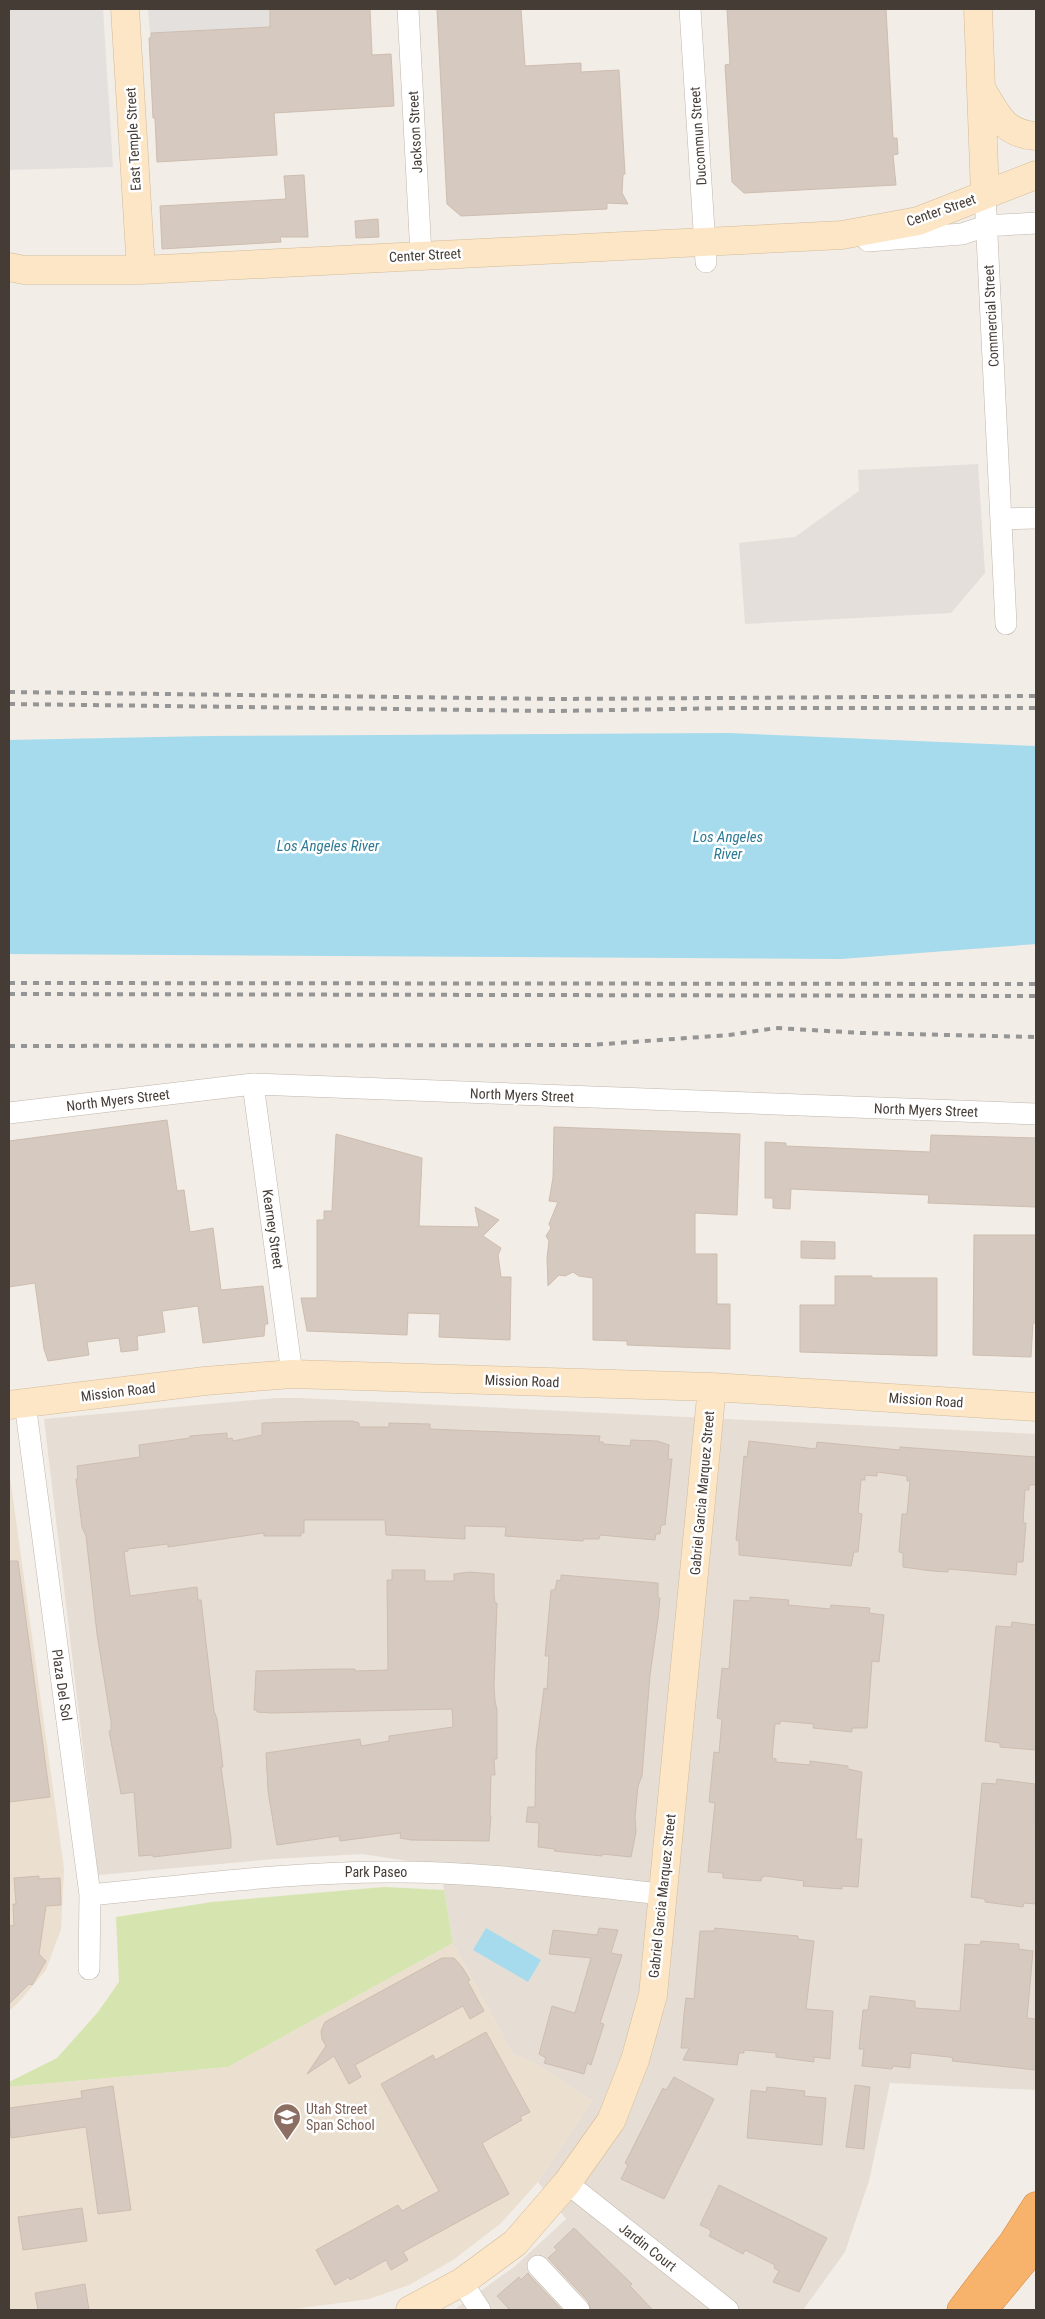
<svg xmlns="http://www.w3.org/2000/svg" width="1045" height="2319" font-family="'Roboto Condensed',sans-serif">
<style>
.residential{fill:#e6ded4}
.industrial{fill:#e4dfdb}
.education{fill:#ebdfd0}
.green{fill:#d6e5b0}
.parking{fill:#e3e0de}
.water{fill:#a5dbed}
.building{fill:#d6c9bf;stroke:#cebdb0}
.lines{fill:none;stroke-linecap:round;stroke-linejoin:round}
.street-casing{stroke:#c0b6ac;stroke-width:22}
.secondary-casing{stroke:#d3bb9a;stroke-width:29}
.highway-casing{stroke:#d6853c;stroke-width:29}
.street{stroke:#fff;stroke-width:21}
.secondary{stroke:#fce6c6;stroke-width:28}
.highway{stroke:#f7b36c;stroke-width:28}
.rail{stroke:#959595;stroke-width:4;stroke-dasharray:6 6;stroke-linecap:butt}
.labels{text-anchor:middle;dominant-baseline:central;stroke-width:5;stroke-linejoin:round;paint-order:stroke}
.street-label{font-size:14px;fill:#453c36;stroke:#fff}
.education-label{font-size:14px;fill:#785e54;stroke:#fff;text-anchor:start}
.water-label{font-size:15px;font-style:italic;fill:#2f7a94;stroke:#fff}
</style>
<rect width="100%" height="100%" fill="#f2ede6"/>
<path class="residential" d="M276,1398H300L1036,1434V2090L890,2083L869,2181L845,2252L803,2310H454L514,2267L566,2219L538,2182L592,2101L538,2065L512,2053L453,1943L440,1866L362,1854L274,1859L98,1875L44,1419Z"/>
<path class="industrial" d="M978,464L985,573L951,613L745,624L739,543L795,537L859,491L858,470Z"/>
<path class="education" d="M9,1469L64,1869L61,1929L46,1970L19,2002L9,2011Z
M453,1943L512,2053L538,2065L592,2101L538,2182L500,2224L453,2260L409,2285L369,2299L287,2310H9V2087L228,2067Z"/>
<path class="green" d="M384,1887L444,1890L453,1943L228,2067L9,2087V2082L57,2058L98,2012L119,1982L116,1917L212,1902Z"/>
<path class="parking" d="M9,9H103L113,167L9,170Z
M148,9H270V27L150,33Z"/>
<path class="water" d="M728,733L1036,746V944L841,959L9,954V740L208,736Z
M486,1928L541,1960L528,1982L473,1950Z"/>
<path class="building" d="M270,9H370L372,55L391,54L394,106L274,113L277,155L157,162L155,118H153L149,38H151V33L270,27Z
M437,9H521L525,66L581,63V72L619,70L625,174H623L622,193L628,204L607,203V209L461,216L447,204Z
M727,9H886L893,138H897L898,154L893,155L896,185L744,193L732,182L725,65L730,64Z
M304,175L308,237H280L281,242L162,249L160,206L286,199L284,176Z
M378,219L379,237L356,238L355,221Z
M167,1120L177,1191L184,1190L190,1232L213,1228L221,1290L263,1286L268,1324H265L264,1336L203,1343L198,1306L162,1311L165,1332L137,1336L138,1350L121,1352L119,1338L87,1342L89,1355L48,1361L44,1349L35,1283L9,1287V1141Z
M554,1127L740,1134L737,1215L695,1213V1254H717V1304H730V1349L627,1345V1341L593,1340V1278L579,1276L573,1272L565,1276L559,1275L548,1286L547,1258L549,1241L546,1236L551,1228L549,1224L558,1202L549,1201L553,1178Z
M336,1134L422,1158L419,1226L479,1227L475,1207L499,1220L483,1236L501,1248L498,1255L501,1277H511L510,1340L439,1337L440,1314L408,1313L407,1335L307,1331L301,1298H317V1220H324V1211H332Z
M931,1135L1036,1138V1207L928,1203L929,1195L791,1189L790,1209L773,1208V1198H765V1142L786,1143V1146L930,1152Z
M974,1235H1036V1323H1033L1031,1357L973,1355Z
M801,1241L835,1242V1259L801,1258Z
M835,1276H872V1278H937V1356L800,1352V1305H835Z
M325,1421H353L359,1423V1427H389V1423L430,1424V1429L600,1436L599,1442H603V1444L630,1446L631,1440L657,1441L669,1445L668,1459H672L665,1525H661L660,1534H656L655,1540L600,1535L599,1539H583V1541L505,1536L506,1527L465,1526V1539L386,1535L385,1520H304V1533H301V1536H264V1533L168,1547V1544L128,1549V1551L124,1552L130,1596L197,1587L198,1600H201L214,1711L217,1719L223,1767H221L231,1838V1848L153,1857V1855L139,1856L134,1792L121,1794L109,1731H111V1722L97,1634L86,1536L82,1527L76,1479H78L77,1466L140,1457L139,1445L190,1438V1436L227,1433V1439L232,1438L233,1441L262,1435V1423Z
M749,1441L816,1449L817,1442L900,1450V1447L1036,1457V1485H1029V1490H1025L1023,1523H1026L1023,1562H1017L1016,1575L948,1569V1572L932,1571L903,1567V1553L899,1552L902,1514H907L910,1481H907V1476L877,1472V1476L865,1475V1480H861L858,1513L862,1514L858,1552H854L851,1566L739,1555V1541L736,1540L744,1456L747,1457Z
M9,1561H18L50,1797L9,1802Z
M392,1570H425V1581H454V1574L469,1572L494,1574V1594L495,1603H497L494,1686L495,1701L497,1710V1759H494L495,1775H491L490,1815L491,1816L489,1841L411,1840L400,1838L401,1833L340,1841L339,1836L277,1845L268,1791L266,1753L360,1739L361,1746L389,1741V1736L453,1727L452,1709L272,1713L257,1712V1710H254L256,1671L333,1669H355V1671L388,1670L387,1580H392Z
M561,1575L658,1583V1598H660L658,1619L650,1675L642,1776L638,1786L635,1817L636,1832L631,1857L602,1854V1856L554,1851L555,1849L538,1847L539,1823L526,1822L528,1807H535L536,1750L544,1688L547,1689L549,1656H545L551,1590H555L557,1580L561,1581Z
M750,1597L789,1600L788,1605L830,1609L831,1605L870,1608L869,1613L884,1615L879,1662L872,1661L867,1728H852V1732L813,1728L814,1724L780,1721V1724H775L772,1758L776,1759V1762L810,1765V1761L848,1766V1769L862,1772L856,1839H862L858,1887L842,1886V1889L803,1886L804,1881L766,1876L762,1877L761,1881L723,1878V1873L708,1872L715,1803L709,1802L714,1752L719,1753L722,1719L717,1718L722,1668L729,1669L734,1600L750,1601Z
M1012,1622L1036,1625V1750L1000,1747V1743L985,1741L996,1626L1011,1627Z
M997,1779L1035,1784L1036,1904L1024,1903L1023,1907L985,1902V1899L971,1897L982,1783L996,1784Z
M39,1876V1879L60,1878L61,1905L46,1906L39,1954L46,1961L32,1985L29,1984L9,2004V1925L14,1926L13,1904H16L14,1878Z
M599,1928L618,1930L611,1953L622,1955L600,2023L604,2024L591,2065L587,2063L584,2074L544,2063L546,2058L539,2054L552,2006L575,2013L591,1958L549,1954L553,1930L597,1935Z
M715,1928L798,1936V1939L814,1941L806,2009L833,2011L830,2059L814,2057V2062L776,2057V2053L744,2050V2053H739L737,2065L683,2060L689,2048H681L684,2014L686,1998L694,1999L700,1931H714Z
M981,1941L1019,1944V1949L1033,1951L1027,2018L1036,2019V2070L952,2061L953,2058L949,2057L911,2053L910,2068L893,2066L892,2069L862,2066L864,2049H859L863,2010H868L870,1996L915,2001V2008L960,2011L965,1944L980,1945Z
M442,1958H454L462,1967L470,1980L468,1982L484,2011L470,2019L463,2006L355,2065L361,2077L349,2084L334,2056L307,2074L326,2046L322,2039L321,2031L325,2022Z
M486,2032L530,2112L520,2117L522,2120L482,2143L509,2194L403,2252L408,2260L391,2270L386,2260L350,2280L349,2277L335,2285L316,2250L398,2205L402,2211L439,2191L381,2084L433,2055L435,2060Z
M674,2077L714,2099L664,2199L621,2179L628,2165L625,2163L663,2088L666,2090Z
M855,2085L870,2087L864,2149L846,2147Z
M113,2086L131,2210L98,2214L86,2127L11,2138L9,2108L82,2098L81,2091Z
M767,2087L805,2091L804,2096L826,2098L822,2145L747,2138L751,2090L766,2092Z
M719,2185L827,2238L799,2292L773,2282L779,2271L774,2268L775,2265L745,2250L743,2254L709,2236L711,2232L709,2229L700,2225Z
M82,2208L87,2241L23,2250L18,2217Z
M574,2228L632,2284L630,2286L653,2310H591L588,2301L548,2258L557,2250L554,2247Z
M528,2273L529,2275L562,2310H510L497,2296L519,2277L521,2280Z
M85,2284L89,2310H38L35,2293Z"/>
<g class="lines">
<g class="street-casing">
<path id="street" d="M408,9L421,255
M690,9L706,262
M985,195L1006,624
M868,241L962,234L986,226L1036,223
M1001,519L1036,518
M253,1084L292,1374
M9,1113L253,1084L1036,1114
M25,1403L90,1895L89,1969
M90,1895C193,1885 295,1871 399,1872C487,1872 575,1885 662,1894
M567,2183L728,2310
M538,2266L579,2310
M462,2282L480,2310"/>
</g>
<g class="secondary-casing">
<path id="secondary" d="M125,9L141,270
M978,9L985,195
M982,90C997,115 1004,134 1036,136
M9,267L24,270H141L842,235L918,221L1036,175
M9,1405L205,1381L292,1374L712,1387L1036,1407
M410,2310L462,2282L515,2243L567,2183L611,2121L635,2060L653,1995L712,1387"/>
</g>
<g class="highway-casing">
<path id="highway" d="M961,2310L1013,2242L1036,2206
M983,2310L1036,2246"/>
</g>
<use href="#street" class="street"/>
<use href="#secondary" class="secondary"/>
<use href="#highway" class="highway"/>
<path class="rail" d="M9,692L556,699L1036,696
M9,704L554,711L735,708H1036
M9,983L1036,984
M9,994L1036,996
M9,1046L590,1045L729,1035L776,1028L862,1033L1036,1037"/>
</g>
<defs>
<g id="school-pin" transform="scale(1.4375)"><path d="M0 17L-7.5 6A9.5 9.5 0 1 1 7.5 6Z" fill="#8d6e63" stroke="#fff"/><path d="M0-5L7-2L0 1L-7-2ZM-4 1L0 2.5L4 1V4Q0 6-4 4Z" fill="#fff"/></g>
</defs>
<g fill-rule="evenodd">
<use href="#school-pin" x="287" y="2117"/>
</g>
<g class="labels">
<g class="street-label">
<text transform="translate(415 132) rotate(-93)">Jackson Street</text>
<text transform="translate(698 136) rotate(-94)">Ducommun Street</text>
<text transform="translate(133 139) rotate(-93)">East Temple Street</text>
<text transform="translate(941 210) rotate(-19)">Center Street</text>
<text transform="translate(425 255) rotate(-3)">Center Street</text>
<text transform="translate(991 316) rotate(-93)">Commercial Street</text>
<text transform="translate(522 1095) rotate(2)">North Myers Street</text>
<text transform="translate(118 1100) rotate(-7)">North Myers Street</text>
<text transform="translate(926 1110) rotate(2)">North Myers Street</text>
<text transform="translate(273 1229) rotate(82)">Kearney Street</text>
<text transform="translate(522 1381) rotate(2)">Mission Road</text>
<text transform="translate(118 1392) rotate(-7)">Mission Road</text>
<text transform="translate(926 1400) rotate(4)">Mission Road</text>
<text transform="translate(702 1493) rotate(-85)">Gabriel Garcia Marquez Street</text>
<text transform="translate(62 1685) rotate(82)">Plaza Del Sol</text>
<text x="376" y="1872">Park Paseo</text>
<text transform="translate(662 1896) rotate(-84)">Gabriel Garcia Marquez Street</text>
<text transform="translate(648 2247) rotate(38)">Jardin Court</text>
</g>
<g class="education-label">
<text x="306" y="2109">Utah Street<tspan x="306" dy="16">Span School</tspan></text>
</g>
<g class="water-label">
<text x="728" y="837">Los Angeles<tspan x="728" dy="17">River</tspan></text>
<text x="328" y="846">Los Angeles River</text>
</g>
</g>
<rect width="1045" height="2319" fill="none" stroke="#453c36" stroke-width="20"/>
</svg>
